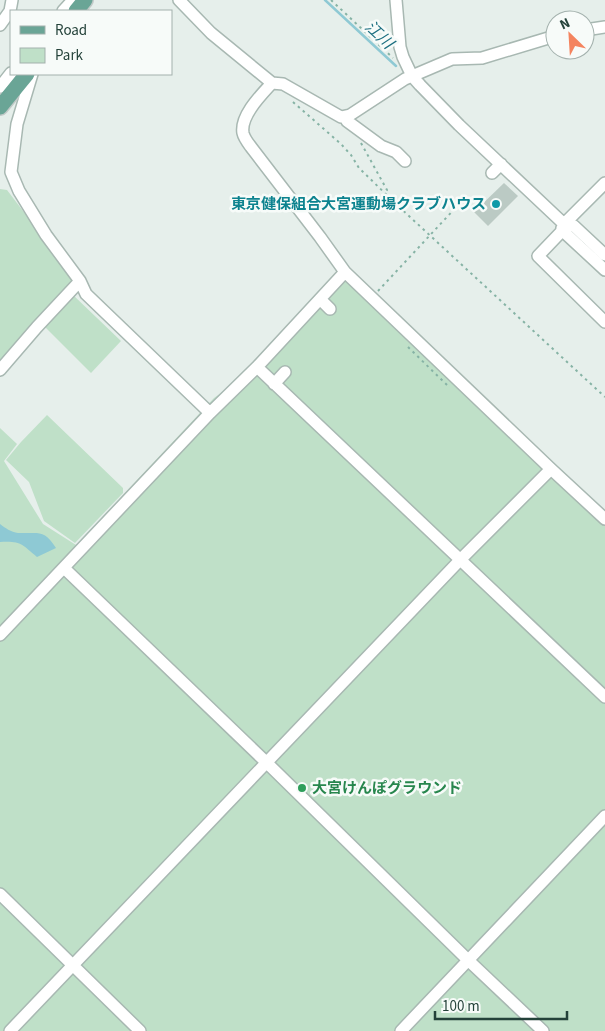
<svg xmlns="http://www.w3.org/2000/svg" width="605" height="1031" font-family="'Source Sans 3','Noto Sans JP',sans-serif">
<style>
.green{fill:#bfe0c8}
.water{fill:#8ec9d4}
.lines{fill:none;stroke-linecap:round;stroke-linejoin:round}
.stream{stroke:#8ec9d4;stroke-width:2.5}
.building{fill:#bbcac4}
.minor-casing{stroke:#a8b8b2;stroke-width:14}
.major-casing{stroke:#c2cac8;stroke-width:18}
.path{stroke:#86b3a5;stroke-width:2;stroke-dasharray:2.5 4;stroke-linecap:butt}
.minor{stroke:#fff;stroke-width:11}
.major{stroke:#6aa596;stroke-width:15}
.culture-dot{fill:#0f9aa8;stroke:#f7fbf9;stroke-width:2}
.leisure-dot{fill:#2e9e5b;stroke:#f7fbf9;stroke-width:2}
.labels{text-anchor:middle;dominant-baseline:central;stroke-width:5;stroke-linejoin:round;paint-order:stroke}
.culture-label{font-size:15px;font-weight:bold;fill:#0d838f;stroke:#f7fbf9;text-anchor:end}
.leisure-label{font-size:15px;font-weight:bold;fill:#27864d;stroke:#f7fbf9;text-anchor:start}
.water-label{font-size:16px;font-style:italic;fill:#1c6f80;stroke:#f7fbf9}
</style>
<rect width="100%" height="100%" fill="#e6efeb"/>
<path class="green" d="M0,189L7,190L75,279L0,367Z
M346,279L605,524V1031H0V428L17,444L4,461L43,524L76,545L214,398L257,367Z
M72,294L121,341L91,373L43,325Z
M47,415L123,488V493L75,543L44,521L29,482L6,460L21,442Z"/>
<path class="water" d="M0,524C5,528 11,532 18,533C37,534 44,528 56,548L37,557C21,544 22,541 0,542Z"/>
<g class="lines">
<path class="stream" d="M325,0L396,66"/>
</g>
<path class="building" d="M504,183L518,196L488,226L474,212Z"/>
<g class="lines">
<g class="minor-casing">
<path id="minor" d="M179,0L211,33L272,83L283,84L341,117L350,115L405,79L452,59L482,58L555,36
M396,0L400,47L403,57L412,76L420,85L459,125L564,224L574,226L605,255
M63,11L73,0
M0,25L10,11L12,0
M585,30L605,27
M32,74L17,124L11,172L19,191L46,235L80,281L86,294L210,413
M272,83C261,95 240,116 243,133C244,138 248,143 251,147L320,237L345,272L551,469L605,519
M0,87L11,73
M345,117L347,121L381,146L396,152L405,161
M492,173L501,164
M605,183L564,224L561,232L538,256L605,322
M562,228L565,233L605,270
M320,299L330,309
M257,367L605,697
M0,370L37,327L80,281
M274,384L285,372
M64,568L267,763L469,961L543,1031
M0,635L210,413L257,367L345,272
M0,894L140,1031
M10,1031L460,560L551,469
M401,1031L605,816"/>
</g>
<g class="major-casing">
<path id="major" d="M76,11L85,0
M0,107L27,74"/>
</g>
<path class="path" d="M331,0L393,58
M293,102L341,144L351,155L359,168L397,205L605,397
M361,143L387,190L385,193
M378,291L460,203L465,202
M408,347L447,385"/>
<use href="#minor" class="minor"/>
<use href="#major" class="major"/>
</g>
<circle class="culture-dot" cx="496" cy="204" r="5"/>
<circle class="leisure-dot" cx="302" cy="788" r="5"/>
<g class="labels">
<g class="culture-label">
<text x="486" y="204">東京健保組合大宮運動場クラブハウス</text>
</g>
<g class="leisure-label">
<text x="312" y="788">大宮けんぽグラウンド</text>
</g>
<g class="water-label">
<text transform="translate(379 35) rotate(43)">江川</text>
</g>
</g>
<rect x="10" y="10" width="162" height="65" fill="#f7fbf9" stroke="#a3b1ad"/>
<rect x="20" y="26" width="25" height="8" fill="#6aa596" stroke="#a3b1ad"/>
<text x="55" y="35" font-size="15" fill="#24423a">Road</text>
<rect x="20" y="48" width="25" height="15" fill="#bfe0c8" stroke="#a3b1ad"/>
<text x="55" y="60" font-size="15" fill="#24423a">Park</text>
<g transform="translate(570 35) rotate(335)"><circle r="24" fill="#f7fbf9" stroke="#a3b1ad"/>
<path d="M0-4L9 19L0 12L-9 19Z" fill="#f4845f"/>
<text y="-8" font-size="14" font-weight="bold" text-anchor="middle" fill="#24423a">N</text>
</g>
<path d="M435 1011v8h132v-8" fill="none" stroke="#24423a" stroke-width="2.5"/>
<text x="442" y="1011" font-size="15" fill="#24423a" stroke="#f7fbf9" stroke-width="4" paint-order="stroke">100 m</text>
</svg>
